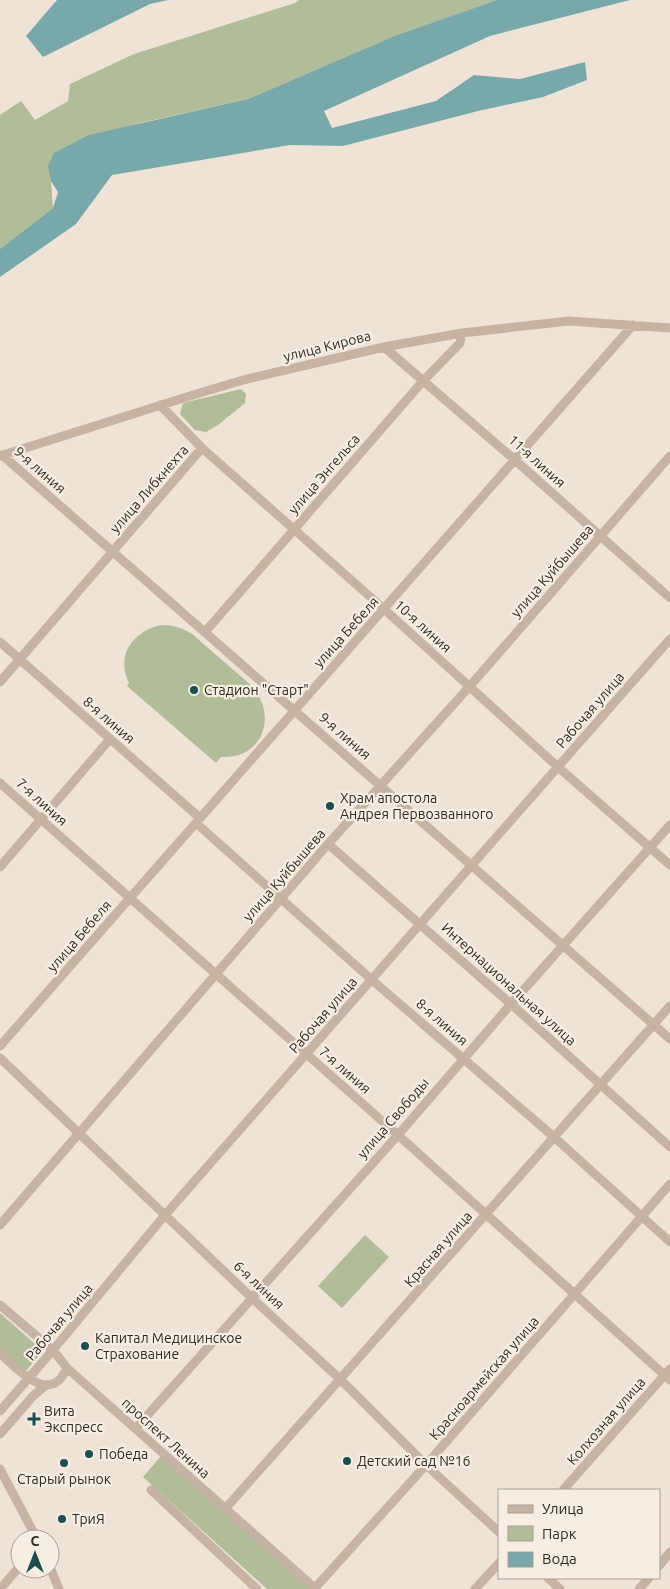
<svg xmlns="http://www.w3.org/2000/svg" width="670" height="1589" font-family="Ubuntu,sans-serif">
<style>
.green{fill:#b1bc98}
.water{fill:#78a8aa}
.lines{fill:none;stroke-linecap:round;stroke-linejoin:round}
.minor{stroke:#c6b3a4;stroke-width:9}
.poi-dot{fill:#1e4d50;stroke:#f7eee3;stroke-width:2}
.labels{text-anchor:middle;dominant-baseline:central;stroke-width:4.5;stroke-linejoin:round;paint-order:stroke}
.street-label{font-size:14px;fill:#322925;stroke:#f7eee3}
.poi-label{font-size:14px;fill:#322925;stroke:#f7eee3;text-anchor:start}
</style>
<rect width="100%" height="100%" fill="#efe3d7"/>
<path class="green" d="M299,0H497L400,34L248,99L140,123L74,143L54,154L51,181L53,208L0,249V115L21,101L35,120L68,101L70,84L134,54L295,3Z
M241,389L246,394L245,403L218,425L206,432L195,430L180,414L183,403Z
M162,625C174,625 182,628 192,634L252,686C278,716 263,759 221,757L216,763L127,686L129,683C115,655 134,630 162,625Z
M365,1235L389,1257L342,1308L318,1286Z
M0,1313L43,1351L25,1372L0,1349Z
M162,1455L310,1589H267L143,1477Z"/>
<path class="water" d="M57,0H168L150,4L43,57L26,36Z
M497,0H630L490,36L324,111L332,128L436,101L474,75L520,79L585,62L587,80L543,97L478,111L343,146L290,145L112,175L76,224L0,277V249L53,208L58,192L51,181L48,166L54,153L89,135L248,99L397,35Z"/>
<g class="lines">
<path class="minor" d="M384,347L515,460L670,598
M160,405L202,448L384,609L558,767L670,865
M2,455L670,1039
M0,456L193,395L243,380L384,347L462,333L569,321L670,328
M205,632L423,381L460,343L462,333
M0,642L200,818
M0,682L202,448
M0,783L398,1135L670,1380
M196,823L372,980L554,1137L670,1242
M328,844L511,1004L670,1147
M0,867L110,739
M0,1046L633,325
M0,1058L252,1298L341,1380L426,1465L499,1532
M0,1225L328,844L470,686L670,456
M0,1305L53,1350L67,1368L316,1589
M0,1353C18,1370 50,1406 67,1368
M0,1411L53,1350L165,1215L670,639
M136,1428L398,1135L511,1004L670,825
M0,1434L33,1396L46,1385
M0,1469L37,1539
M151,1490L257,1589
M563,1490L670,1369
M225,1509L670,1006
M659,1566L670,1552
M50,1567L59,1589
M548,1578L560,1589
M315,1588L426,1465L670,1184
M0,1589L20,1566
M475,1589L499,1563
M639,1589L649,1578"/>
</g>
<g class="poi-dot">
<circle cx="194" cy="690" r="5"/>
<circle cx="330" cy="806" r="5"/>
<circle cx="85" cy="1346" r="5"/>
<path d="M31.5 1411.5h5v5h5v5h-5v5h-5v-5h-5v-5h5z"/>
<circle cx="89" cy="1454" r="5"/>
<circle cx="347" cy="1461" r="5"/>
<circle cx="64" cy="1463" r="5"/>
<circle cx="62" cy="1519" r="5"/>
</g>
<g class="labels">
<g class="street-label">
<text transform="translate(327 346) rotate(-14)">улица Кирова</text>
<text transform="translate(537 461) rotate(42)">11-я линия</text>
<text transform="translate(40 470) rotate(41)">9-я линия</text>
<text transform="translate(324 474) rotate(-49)">улица Энгельса</text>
<text transform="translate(149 489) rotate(-49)">улица Либкнехта</text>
<text transform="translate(552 571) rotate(-49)">улица Куйбышева</text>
<text transform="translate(423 626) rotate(42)">10-я линия</text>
<text transform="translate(346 632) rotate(-48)">улица Бебеля</text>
<text transform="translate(590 710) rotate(-49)">Рабочая улица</text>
<text transform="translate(109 720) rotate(41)">8-я линия</text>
<text transform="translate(345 736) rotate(41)">9-я линия</text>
<text transform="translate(42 802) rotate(42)">7-я линия</text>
<text transform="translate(284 875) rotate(-49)">улица Куйбышева</text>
<text transform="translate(79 936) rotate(-49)">улица Бебеля</text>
<text transform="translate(509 984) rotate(42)">Интернациональная улица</text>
<text transform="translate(323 1015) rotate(-49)">Рабочая улица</text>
<text transform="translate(442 1022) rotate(41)">8-я линия</text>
<text transform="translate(345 1070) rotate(41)">7-я линия</text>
<text transform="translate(393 1118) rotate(-49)">улица Свободы</text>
<text transform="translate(438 1249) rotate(-49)">Красная улица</text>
<text transform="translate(259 1285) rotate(43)">6-я линия</text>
<text transform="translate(59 1322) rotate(-50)">Рабочая улица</text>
<text transform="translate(484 1378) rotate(-49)">Красноармейская улица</text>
<text transform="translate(606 1421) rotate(-49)">Колхозная улица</text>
<text transform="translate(166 1438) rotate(42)">проспект Ленина</text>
</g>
<g class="poi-label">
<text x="204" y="690">Стадион "Старт"</text>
<text x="340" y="798">Храм апостола<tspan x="340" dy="16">Андрея Первозванного</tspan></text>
<text x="95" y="1338">Капитал Медицинское<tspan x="95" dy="16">Страхование</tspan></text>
<text x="44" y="1411">Вита<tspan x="44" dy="16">Экспресс</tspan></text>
<text x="99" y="1454">Победа</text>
<text x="357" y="1461">Детский сад №16</text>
<text x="64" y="1479" text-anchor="middle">Старый рынок</text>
<text x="72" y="1519">ТриЯ</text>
</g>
</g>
<rect x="498" y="1489" width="162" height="90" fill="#f7eee3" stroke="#a89f97"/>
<rect x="508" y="1505" width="25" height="8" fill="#c6b3a4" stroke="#a89f97"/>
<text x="542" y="1514" font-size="15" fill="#322925">Улица</text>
<rect x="508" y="1526" width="25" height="15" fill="#b1bc98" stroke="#a89f97"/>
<text x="542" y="1539" font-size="15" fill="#322925">Парк</text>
<rect x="508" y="1552" width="25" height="15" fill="#78a8aa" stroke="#a89f97"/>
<text x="542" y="1564" font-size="15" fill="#322925">Вода</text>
<g transform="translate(35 1554)"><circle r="24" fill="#f7eee3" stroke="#a89f97"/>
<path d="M0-4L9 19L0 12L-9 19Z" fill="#1e4d50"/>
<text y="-8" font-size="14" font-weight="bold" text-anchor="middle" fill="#322925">С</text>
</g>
</svg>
